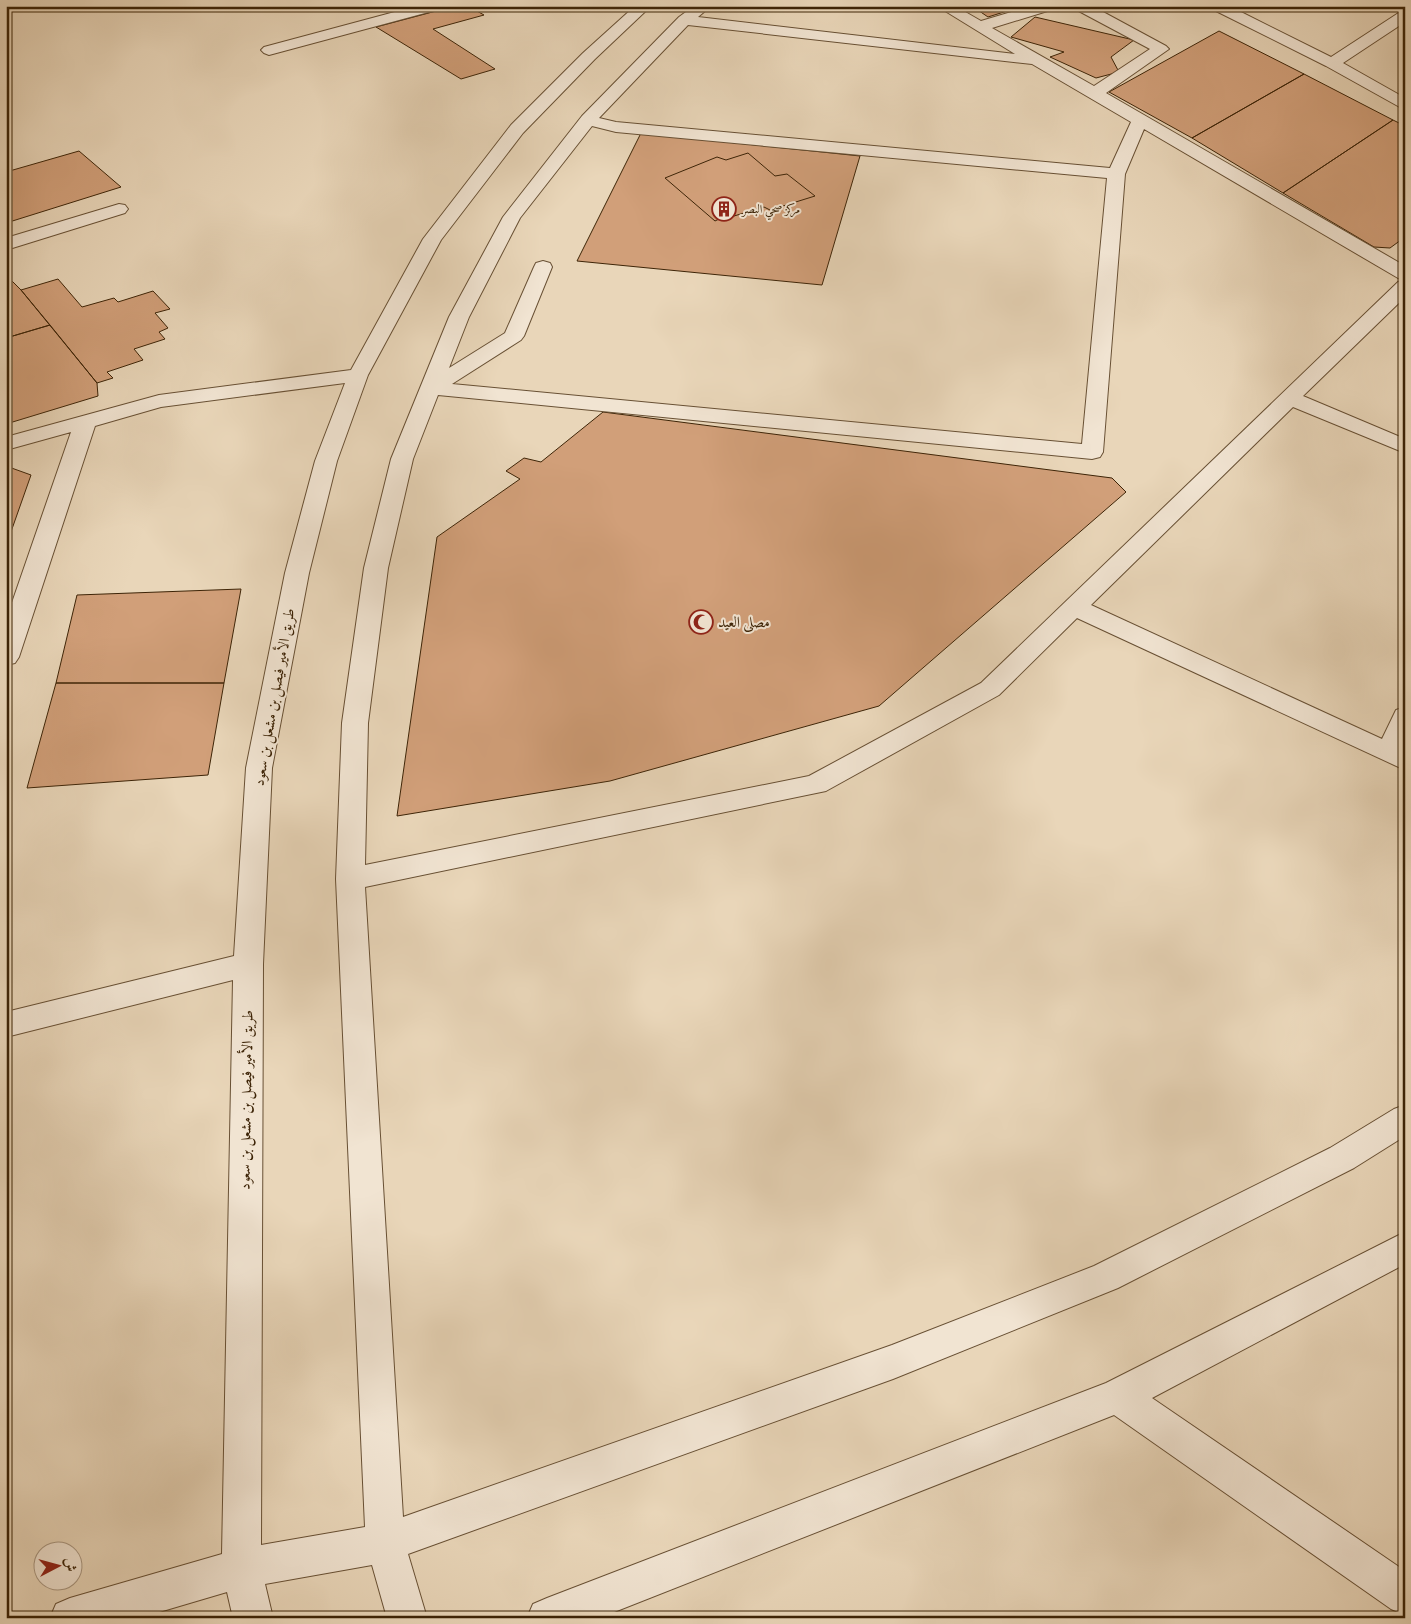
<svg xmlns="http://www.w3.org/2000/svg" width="1411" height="1624" font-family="'IM FELL French Canon',Amiri,serif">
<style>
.building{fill:#d19f79;stroke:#3d2407}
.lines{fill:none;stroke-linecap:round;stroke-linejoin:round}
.minor-casing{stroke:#685034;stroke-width:2}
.minor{fill:#f1e4d2;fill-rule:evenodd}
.labels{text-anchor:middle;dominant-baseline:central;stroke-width:4;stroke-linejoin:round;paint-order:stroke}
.far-poi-label{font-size:12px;fill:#3d2407;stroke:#f1e4d2;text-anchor:start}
.poi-label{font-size:15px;fill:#3d2407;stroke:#f1e4d2;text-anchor:start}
.street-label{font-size:15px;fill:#3d2407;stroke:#f1e4d2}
</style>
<rect width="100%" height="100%" fill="#e9d6b9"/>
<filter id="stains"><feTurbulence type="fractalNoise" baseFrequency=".004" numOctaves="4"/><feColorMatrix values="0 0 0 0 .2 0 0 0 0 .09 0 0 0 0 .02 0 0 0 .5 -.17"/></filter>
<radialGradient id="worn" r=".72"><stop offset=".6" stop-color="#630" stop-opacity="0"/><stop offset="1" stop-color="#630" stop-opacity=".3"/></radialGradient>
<path class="building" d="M455,6H468L484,15L433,29L495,69L461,79L376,27Z
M972,6H1023L988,17Z
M1035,17L1134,40L1111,57L1119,72L1096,78L1050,57L1064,52L1011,37Z
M1219,31L1304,74L1192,138L1109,92Z
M1304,74L1393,120L1283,193L1192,138Z
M1393,120L1405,126V237L1390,248L1374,247L1283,193Z
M641,133L860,156L822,285L577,261Z
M79,151L121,187L6,223V172Z
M748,153L775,176L787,174L815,196L770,210L764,207L734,216L731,213L715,221L665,178L717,157L726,160Z
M6,275L21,290L50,325L6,338Z
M58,279L82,307L114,298L118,302L153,291L170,309L155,313L168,328L159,332L165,339L134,349L143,360L107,372L113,378L97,383L21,290Z
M50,325L97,383L98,396L6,424V338Z
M603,412L1112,478L1126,492L879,706L610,781L397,816L437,537L520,479L506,471L524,458L541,462Z
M6,466L31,475L6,546Z
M241,589L224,683H56L77,595Z
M56,683H224L208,775L27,788Z"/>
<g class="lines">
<g class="minor-casing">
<path id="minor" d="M417,6H442L440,9L269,55L264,53L261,50L264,47Z
M635,6H651L595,59L523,133L441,240L368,375L337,461L309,573L272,768L263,964L261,1545L365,1527L336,879L342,723L364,568L391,459L449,317L503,217L582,116L679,17L694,6H711L698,17L1015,54L937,6H955L981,21L1032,6H1056L1054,9L992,28L1094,86L1150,49L1075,9L1073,6H1092L1166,46L1169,49L1106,93L1405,266V280L1398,278L1144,129L1125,174L1103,452L1100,457L1092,459L438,395L413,459L388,568L368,723L365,865L809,776L981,683L1398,282L1405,280V297L1303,396L1405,439V453L1293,407L1091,605L1382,739L1396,710L1405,707V770L1077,618L999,695L826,791L365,887L403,1517L892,1345L1094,1266L1330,1148L1394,1109L1405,1105V1136L1354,1168L1118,1288L893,1379L408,1554L427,1618H387L372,1565L265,1584L273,1618H233L227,1592L139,1618H50L56,1604L70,1598L222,1554L233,980L6,1037V1012L234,956L246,768L285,573L315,461L345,383L161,407L95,426L19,657L15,663L6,665V620L71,432L6,450V437L159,395L351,370L423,239L511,125L583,53ZM688,25L1032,64L1131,122L1110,168L616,122L599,118ZM592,126L616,132L1107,178L1082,444L452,384L521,340L524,336L552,267L550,263L543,261L536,263L534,267L505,333L449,368L469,317L520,218Z
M1210,6H1229L1331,57L1400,12L1405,11V22L1343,63L1405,98V110L1326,66L1212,9Z
M119,204L125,205L128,209L125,213L6,250V238Z
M1405,1232V1264L1152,1398L1405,1571V1615L1391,1609L1114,1415L599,1618H527L533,1604L547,1598L1106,1383Z"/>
</g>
<use href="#minor" class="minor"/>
</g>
<defs>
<g id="building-ring" transform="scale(1.25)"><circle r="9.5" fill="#f1e4d2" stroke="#8f2418" stroke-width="1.5"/><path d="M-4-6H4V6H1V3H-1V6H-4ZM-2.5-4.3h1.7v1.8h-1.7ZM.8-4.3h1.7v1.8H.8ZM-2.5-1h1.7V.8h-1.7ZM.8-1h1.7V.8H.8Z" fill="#8f2418"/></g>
<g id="mosque-ring" transform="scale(1.25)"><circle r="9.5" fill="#f1e4d2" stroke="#8f2418" stroke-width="1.5"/><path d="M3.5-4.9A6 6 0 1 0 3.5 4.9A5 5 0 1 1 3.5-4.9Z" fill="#8f2418"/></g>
</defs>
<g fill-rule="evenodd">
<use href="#building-ring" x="724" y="209"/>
<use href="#mosque-ring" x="701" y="622"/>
</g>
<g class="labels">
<g class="far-poi-label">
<text x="742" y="209">مركز صحي البصر</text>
</g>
<g class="poi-label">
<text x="718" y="622">مصلى العيد</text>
</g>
<g class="street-label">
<text transform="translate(274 697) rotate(-80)">طريق الأمير فيصل بن مشعل بن سعود</text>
<text transform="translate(246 1100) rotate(-89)">طريق الأمير فيصل بن مشعل بن سعود</text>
</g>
</g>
<rect width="1411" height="1624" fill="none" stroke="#e9d6b9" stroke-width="25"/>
<rect x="8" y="8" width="1396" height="1609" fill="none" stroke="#3d2407" stroke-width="2.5"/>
<rect x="12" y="12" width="1386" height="1599" fill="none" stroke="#3d2407"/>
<g transform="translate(58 1566) rotate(84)"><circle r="24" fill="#f1e4d2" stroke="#a99781"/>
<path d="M0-4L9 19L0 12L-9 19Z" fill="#8f2418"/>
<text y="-8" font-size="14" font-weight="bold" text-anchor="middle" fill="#3d2407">ش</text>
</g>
<rect width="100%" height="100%" filter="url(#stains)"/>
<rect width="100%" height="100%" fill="url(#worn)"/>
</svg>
